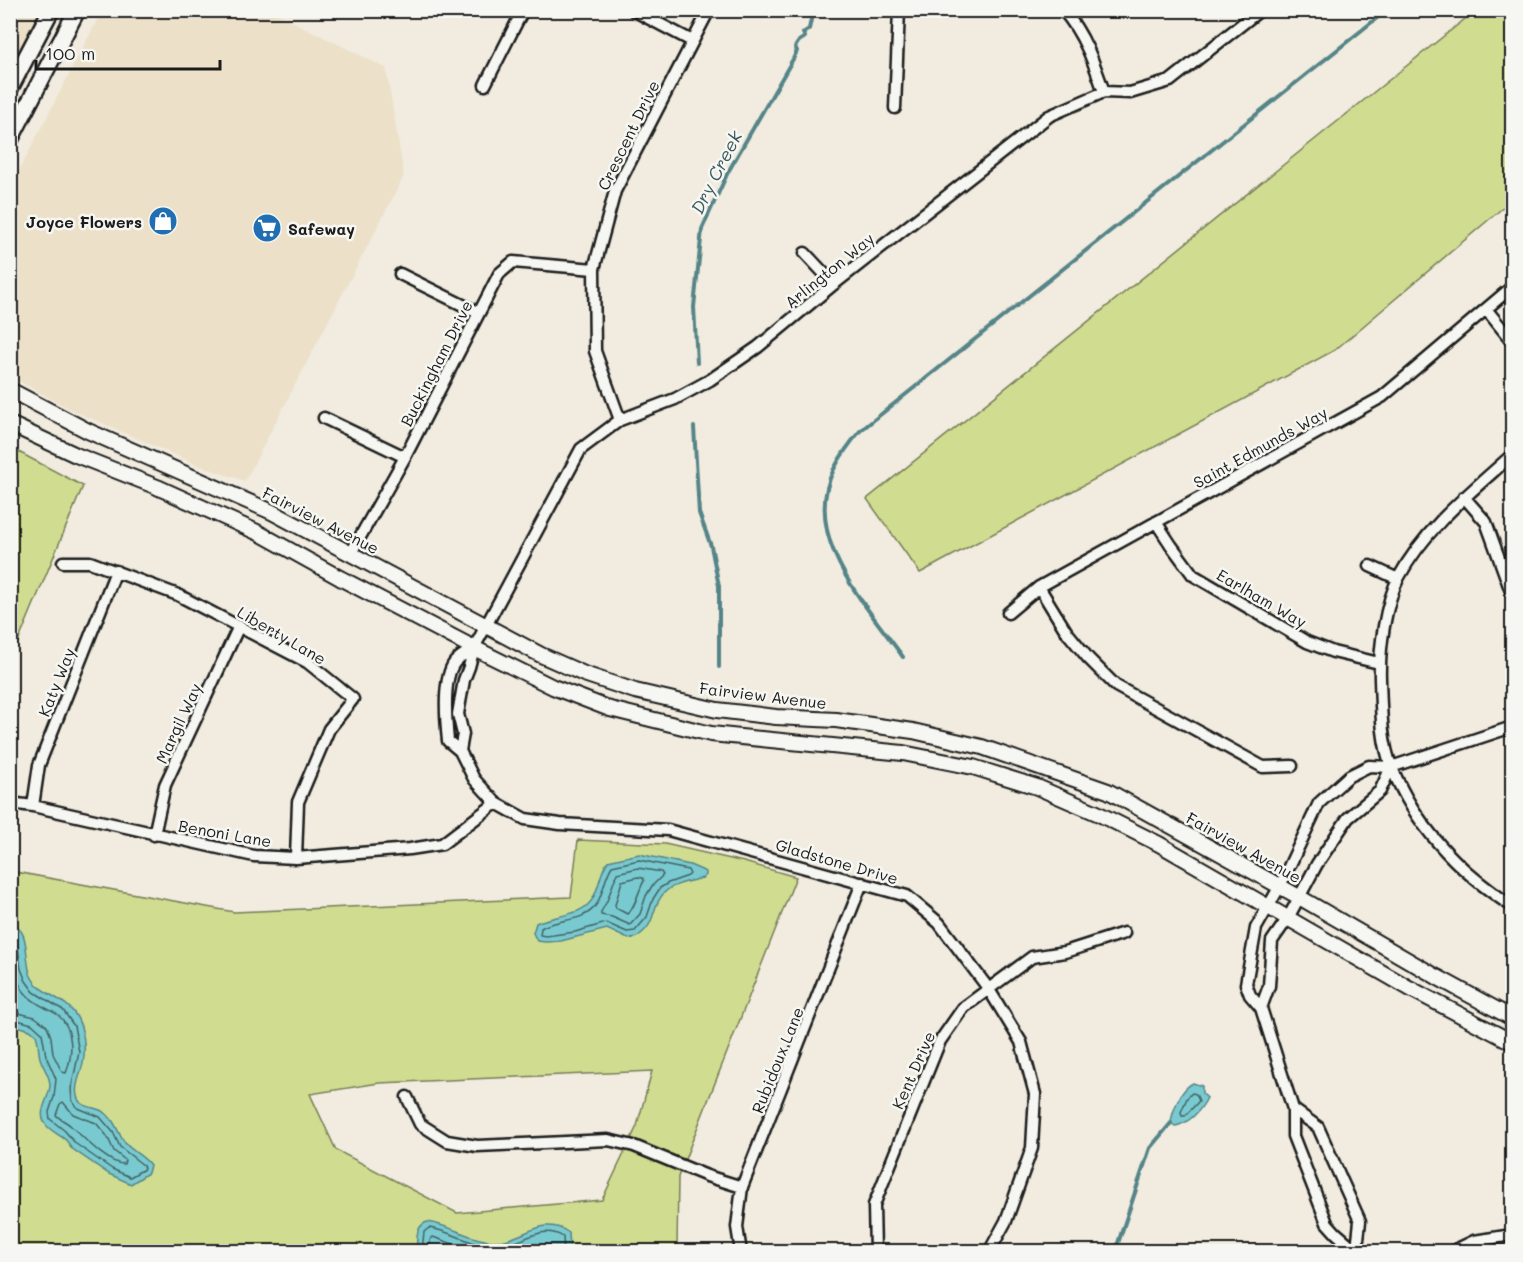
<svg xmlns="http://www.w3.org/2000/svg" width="1523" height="1262" font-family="Mali,sans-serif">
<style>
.built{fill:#ece0c9}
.green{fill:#d0dd90;stroke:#767c56;stroke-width:1.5;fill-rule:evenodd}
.water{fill:#79cad0;stroke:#548488;stroke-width:1.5}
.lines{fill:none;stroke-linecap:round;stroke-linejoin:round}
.shore{stroke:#416264;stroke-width:1.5}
.stream{stroke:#548488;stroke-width:4}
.minor-casing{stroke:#1c1c1c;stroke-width:15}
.tertiary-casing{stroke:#1c1c1c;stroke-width:18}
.secondary-casing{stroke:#1c1c1c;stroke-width:20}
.minor{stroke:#f6f6f2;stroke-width:10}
.tertiary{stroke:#f6f6f2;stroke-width:14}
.secondary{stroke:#f6f6f2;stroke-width:15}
.labels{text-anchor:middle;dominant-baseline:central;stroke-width:5;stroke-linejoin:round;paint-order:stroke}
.street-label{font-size:16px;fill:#1c1c1c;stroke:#f6f6f2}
.poi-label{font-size:16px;font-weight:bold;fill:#1c1c1c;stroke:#f6f6f2;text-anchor:end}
.water-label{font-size:18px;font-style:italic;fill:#3d595b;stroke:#f6f6f2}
</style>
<rect width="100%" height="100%" fill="#f1ecdf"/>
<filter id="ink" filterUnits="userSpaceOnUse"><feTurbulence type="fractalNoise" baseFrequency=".0167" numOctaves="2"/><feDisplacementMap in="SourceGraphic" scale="12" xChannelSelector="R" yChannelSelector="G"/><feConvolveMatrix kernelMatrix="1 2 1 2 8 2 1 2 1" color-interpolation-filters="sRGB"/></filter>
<g filter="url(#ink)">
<path class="built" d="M11,10L40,11L11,67L10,11Z
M102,11H271L386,68L404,176L245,481L200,466L72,410L11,377V186Z"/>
<path class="green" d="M1475,11H1512V200L1335,350L920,573L867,499Z
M11,448L83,486L11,659Z
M578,840L665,844L744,862L796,877L678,1177L677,1251L11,1252L10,871L234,912L571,897ZM652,1071L637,1126L602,1200L457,1213L336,1150L310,1094L379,1083Z"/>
<path class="water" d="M639,854L690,865L706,872V875L703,878C692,881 672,884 664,893C649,909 659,925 633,939L626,938L607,929L561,941L546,942L537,941L533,933L536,923C556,914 585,917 594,896C600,884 600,872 608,861Z
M11,925C31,927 24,962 31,976C40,995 64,997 75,1014C84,1028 86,1047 83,1063C81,1074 73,1088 78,1099C81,1107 95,1107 102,1111C117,1120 117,1134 126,1144C133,1152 144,1156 150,1165L148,1173L131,1184L109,1174L71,1148C67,1135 50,1134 44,1122C38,1110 50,1097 50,1085C50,1075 43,1068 40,1058C38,1051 39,1043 36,1035L30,1030L11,1024Z
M1193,1083L1202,1086V1093L1207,1098C1201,1110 1189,1124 1175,1126L1171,1123C1172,1111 1182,1087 1193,1083Z
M427,1222C452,1225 474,1243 499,1241C524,1239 544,1214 569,1233L570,1251H416C418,1240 414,1227 427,1222Z"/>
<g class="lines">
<path class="shore" d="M639,860L688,870L690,874L688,876L668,883L660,888L653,899L647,917L635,931L627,932L606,923L575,932L546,936L540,935L541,928C558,918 584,923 596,905C604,893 604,878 612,866Z
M638,868L661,872L663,875L652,886L646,896L640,914L630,925L612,917L601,915V912L607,901L617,873Z
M638,877L643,878L644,881C638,891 635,909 627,914L616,908L615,905L622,881Z
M10,931L16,935L21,969L26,981L34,992L63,1010L74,1026L79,1052L71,1089L72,1101L78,1108L100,1117L113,1132L120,1147L143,1165L144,1169L130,1177L112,1169L76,1144L65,1131L50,1119L49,1112L54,1097L56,1079L46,1056L42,1033L32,1024L10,1018
M10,941C15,960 12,978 26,994C34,1004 48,1008 58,1015C74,1028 73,1055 66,1073L62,1072L53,1054L51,1037L47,1026L35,1017L10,1011
M1192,1093L1196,1094L1199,1101L1185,1116H1182L1181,1112L1187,1098Z
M63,1102L73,1114L96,1123L107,1136L114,1151L125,1160L124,1164C109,1165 82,1136 71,1126C66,1121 60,1120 56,1115L60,1104Z
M422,1252L424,1232L429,1228C453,1231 475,1249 501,1246C522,1244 542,1223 563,1237L564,1252
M430,1252V1240L433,1237L476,1252"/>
<path class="stream" d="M697,363L694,307L702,229L728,172L793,59L797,51L795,47L799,41L805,37L803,33L809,29L813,10
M694,427L699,513L711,546L719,586V667
M903,657C866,605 800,537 834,469C841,455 850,443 860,431L1387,10
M1115,1252L1150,1148L1171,1123"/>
<g class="minor-casing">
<path id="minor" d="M633,10L692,41
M1063,10C1084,34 1094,63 1104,92
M485,85L523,10
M895,108L899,10
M805,253L834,284
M400,274L479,313
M1486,309L1512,341
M324,418L405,457
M620,420L595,351L594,269L615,191L709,10
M1512,455C1471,492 1426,527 1399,577C1385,604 1379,649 1380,679C1381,707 1381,742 1392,768C1416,827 1461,873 1512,906
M1464,497L1486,522L1512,594
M1156,522L1171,545L1193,575L1307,642L1333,652L1379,663
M351,553L405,457L499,274L513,262L594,269
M63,562H90L178,595L307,662L353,699L329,729L298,802L296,858
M1370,566L1398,579
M1039,587L1066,631L1088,658L1116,686L1263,767L1292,766
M1008,613L1039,587L1382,397L1512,287
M474,648C468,652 460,656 455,662C442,678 446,721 448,741L460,751L474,779L496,803L525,819L560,824L668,830L907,896L939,923L988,988L1021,1042L1035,1094L1032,1148L1006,1221L989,1252
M460,751L463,734L458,714L464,680L469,667L474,648L581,449L620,420L675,399L710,380L758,347L834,284L1049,116L1104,92L1130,93L1170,81L1260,10
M10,803L33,806L254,856L296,858L410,849L442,844L496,803
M33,806L39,765L116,571
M154,835L165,785L239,626
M1261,1008L1269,986L1272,941L1288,918L1317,864L1348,818L1380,791L1391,767
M407,1097L420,1124L447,1141L477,1146L608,1140L634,1146L707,1176L742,1187
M1293,1109L1318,1127L1360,1221L1357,1249
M741,1252L737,1227L742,1187L862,883
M875,1252L874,1205L940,1041L963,1008L1032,957L1065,952L1124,933
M1358,1252L1336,1233L1327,1223L1293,1136V1109L1261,1008L1250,995L1246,984L1256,928L1280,886L1319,803L1349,776L1369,766L1391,767L1512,727
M1451,1252L1474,1241L1512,1235"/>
</g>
<g class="tertiary-casing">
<path id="tertiary" d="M10,390L88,431L272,512L541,655L584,674L635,691L717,710L776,717L836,720L913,731L982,747L1108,791L1299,897L1437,977L1512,1018
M10,424L76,455L157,487L259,533L340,578L474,648L553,687L610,709L711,734L903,753L973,767L1037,787L1097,813L1159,844L1409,988L1512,1042"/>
</g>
<g class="secondary-casing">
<path id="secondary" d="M10,88L51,10
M10,140L77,10"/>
</g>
<use href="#minor" class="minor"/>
<use href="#tertiary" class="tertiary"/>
<use href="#secondary" class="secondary"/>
</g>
</g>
<defs>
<g id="shop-disc" transform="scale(1.5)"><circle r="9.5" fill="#1f6fb2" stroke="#f6f6f2"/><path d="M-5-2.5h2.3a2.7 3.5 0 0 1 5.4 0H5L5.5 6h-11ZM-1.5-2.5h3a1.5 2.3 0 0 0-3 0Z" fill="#fff"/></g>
<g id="supermarket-disc" transform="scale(1.5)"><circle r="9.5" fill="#1f6fb2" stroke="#f6f6f2"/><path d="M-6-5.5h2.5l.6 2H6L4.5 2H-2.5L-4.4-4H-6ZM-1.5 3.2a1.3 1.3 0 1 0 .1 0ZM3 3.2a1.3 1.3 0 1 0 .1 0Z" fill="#fff"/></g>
</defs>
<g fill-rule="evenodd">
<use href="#shop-disc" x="163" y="221"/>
<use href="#supermarket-disc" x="267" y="228"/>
</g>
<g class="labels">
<g class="street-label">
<text transform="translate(628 135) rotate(-64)">Crescent Drive</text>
<text transform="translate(829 270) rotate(-39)">Arlington Way</text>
<text transform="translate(436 363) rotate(-63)">Buckingham Drive</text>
<text transform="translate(1260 447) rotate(-29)">Saint Edmunds Way</text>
<text transform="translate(321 520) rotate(27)">Fairview Avenue</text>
<text transform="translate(1262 598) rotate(30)">Earlham Way</text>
<text transform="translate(282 635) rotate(30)">Liberty Lane</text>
<text transform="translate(56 682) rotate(-68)">Katy Way</text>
<text transform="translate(763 695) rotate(7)">Fairview Avenue</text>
<text transform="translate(178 723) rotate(-65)">Margil Way</text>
<text transform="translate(225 833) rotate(10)">Benoni Lane</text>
<text transform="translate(1244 847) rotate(29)">Fairview Avenue</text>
<text transform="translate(837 861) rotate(16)">Gladstone Drive</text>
<text transform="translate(777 1060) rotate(-68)">Rubidoux Lane</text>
<text transform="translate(913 1070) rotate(-66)">Kent Drive</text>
</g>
<g class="poi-label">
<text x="142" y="221">Joyce Flowers</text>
<text x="288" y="228" text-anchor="start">Safeway</text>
</g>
<g class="water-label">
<text transform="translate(716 172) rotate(-63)">Dry Creek</text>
</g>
</g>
<rect width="1523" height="1262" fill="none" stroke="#f6f6f2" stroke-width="36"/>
<rect x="18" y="18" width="1487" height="1226" fill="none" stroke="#1c1c1c" stroke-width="2" filter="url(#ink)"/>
<path d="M36 60v9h184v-9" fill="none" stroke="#1c1c1c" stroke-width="3"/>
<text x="45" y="60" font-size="18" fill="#1c1c1c" stroke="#f6f6f2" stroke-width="4.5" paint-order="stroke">100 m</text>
</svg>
